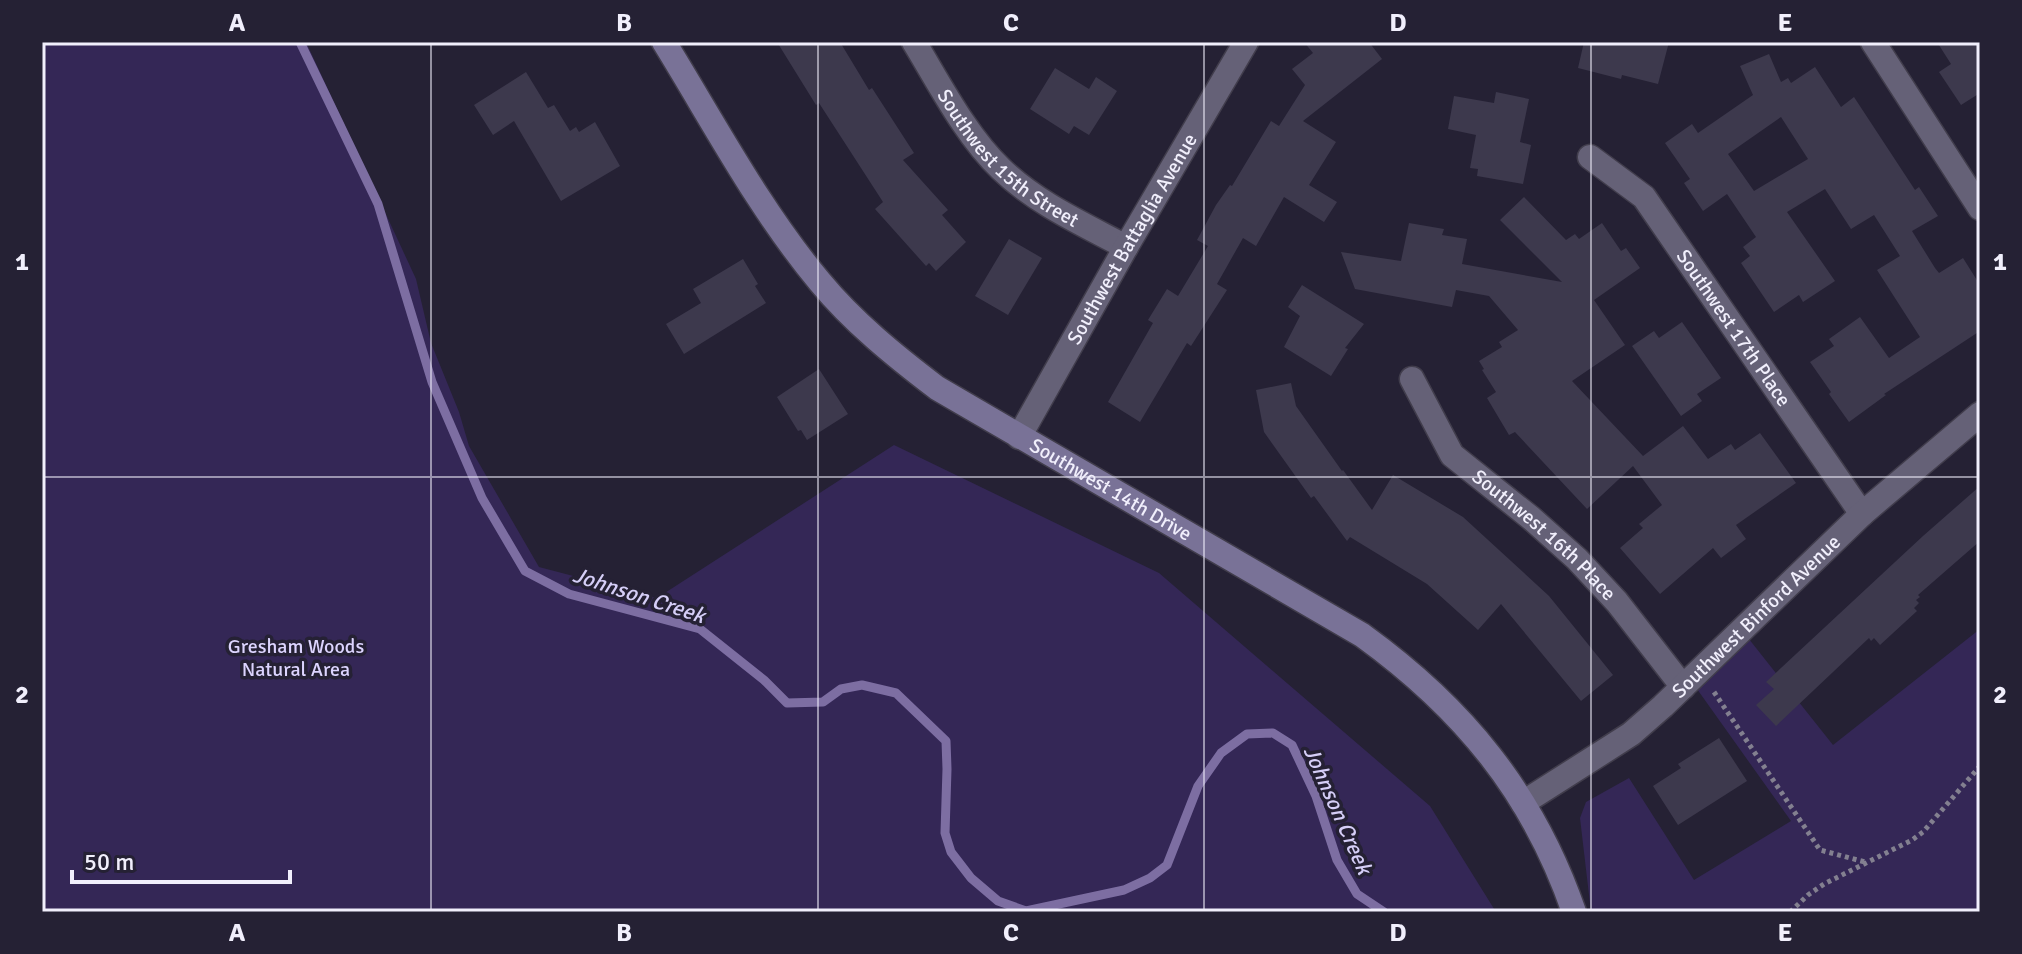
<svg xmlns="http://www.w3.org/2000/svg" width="2022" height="954" font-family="Signika,sans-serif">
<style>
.green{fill:#342756}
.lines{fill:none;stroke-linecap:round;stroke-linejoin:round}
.stream{stroke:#7d6ea2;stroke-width:9}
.building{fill:#3d394d;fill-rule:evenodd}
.street-casing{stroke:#413d4c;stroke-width:27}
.secondary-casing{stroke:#413d4c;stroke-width:27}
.path{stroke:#838090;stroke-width:5;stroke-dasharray:4 4;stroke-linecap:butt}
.street{stroke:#656177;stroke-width:24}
.secondary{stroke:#797297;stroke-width:24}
.grid{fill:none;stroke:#f1effc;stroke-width:2;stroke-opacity:0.55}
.labels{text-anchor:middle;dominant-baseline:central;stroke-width:7;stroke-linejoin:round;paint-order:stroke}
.street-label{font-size:20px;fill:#f1effc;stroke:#252134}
.park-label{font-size:20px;fill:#dcd4fe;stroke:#252134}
.water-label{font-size:22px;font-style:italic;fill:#d5cef7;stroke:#252134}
.neatline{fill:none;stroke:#f1effc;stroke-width:3}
.grid-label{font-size:26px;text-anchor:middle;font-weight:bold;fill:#f1effc}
</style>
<rect width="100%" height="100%" fill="#252134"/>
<path class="green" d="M42,42H306L416,279L431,343L459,412L469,446L539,567L657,598L894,445L1159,573L1430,806L1496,912H42Z
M1741,629L1833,745L1980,629V912H1591L1580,818L1586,802L1629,778L1694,880L1791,821L1697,689Z"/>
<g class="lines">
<path class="stream" d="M300,42L378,204L432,382L482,498L525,571L569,594L700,629L764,680L787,703L823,702L841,689L862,685L896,693L946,741L947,769L945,833L951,852L971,878L998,901L1026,911L1124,890L1150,878L1167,865L1198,786L1221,753L1247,734L1273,733L1292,745L1316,796L1337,860L1357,894L1384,912"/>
</g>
<path class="building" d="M777,42H840L869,90L872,88L914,153L903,160L948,210L942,215L966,242L936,271L929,263L926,266L875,209L883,202L819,103L816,105Z
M1304,42H1369L1382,59L1303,121L1336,142L1309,185L1337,202L1324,222L1284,197L1256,246L1243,238L1217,284L1227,290L1191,346L1187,343L1140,422L1108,402L1153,323L1148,320L1167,289L1178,296L1208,246L1197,240L1216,205L1230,185L1232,186L1271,121L1279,126L1305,85L1292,69L1313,53Z
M1584,42H1669L1658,84L1622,75L1621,79L1578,68Z
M1937,42H1980V93L1961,105L1939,72L1951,64Z
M1769,54L1781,82L1788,78L1791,83L1815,67L1841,107L1854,97L1915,190L1919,187L1938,216L1912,231L1935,268L1939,273L1963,258L1980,285V331L1884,394L1886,395L1849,422L1829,394L1831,392L1810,362L1834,346L1829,339L1860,317L1889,358L1920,337L1877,270L1900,256L1874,215L1851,229L1825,189L1787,212L1835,281L1803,302L1799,295L1774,312L1741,263L1750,256L1743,247L1756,237L1727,194L1703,211L1684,183L1690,179L1665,143L1692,124L1698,133L1753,95L1740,66ZM1781,117L1808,159L1754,191L1728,154Z
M1055,68L1089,89L1096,77L1117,91L1089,135L1074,126L1069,134L1030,109Z
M526,72L548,108L554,105L570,131L576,127L579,132L595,122L620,166L561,201L514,121L493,135L474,105Z
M1496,92L1529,99L1520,142L1531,145L1523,184L1477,176L1478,169L1470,168L1476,135L1448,129L1454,96L1494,103Z
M1524,197L1566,240L1575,234L1579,239L1602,223L1621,251L1626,248L1640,268L1594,300L1625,345L1572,381L1643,456L1683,426L1708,459L1731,444L1735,450L1760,433L1796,483L1736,525L1746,539L1721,558L1713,548L1660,594L1620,548L1643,528L1639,524L1662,505L1633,466L1587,509L1515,432L1509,435L1487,398L1496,392L1482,370L1484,369L1479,361L1502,347L1499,342L1518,330L1489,296L1456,290L1452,307L1355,289L1341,252L1401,261L1409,223L1444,229L1442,235L1467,239L1462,264L1562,282L1500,220Z
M1009,239L1042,258L1008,315L975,296Z
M743,259L758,284L755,286L766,303L684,354L666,324L701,303L693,289Z
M1302,285L1364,324L1345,348L1348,349L1331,376L1284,347L1300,316L1288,307Z
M1682,322L1721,378L1697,394L1702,401L1681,416L1632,346L1654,331L1659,338Z
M819,369L848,414L807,440L801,430L798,431L777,397Z
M1291,383L1296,406L1342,471L1343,470L1372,510L1393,475L1463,517L1549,596L1613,675L1581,701L1501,604L1478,630L1427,584L1350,537L1347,541L1314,496L1311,498L1264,432L1256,390Z
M1980,486V541L1918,595L1920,597L1916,600L1919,603L1914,608L1917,611L1880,645L1874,638L1871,641L1869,638L1776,726L1756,705L1774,689L1766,682L1923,536Z
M1719,738L1747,781L1678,825L1653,786L1681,768L1678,764Z"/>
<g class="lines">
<g class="street-casing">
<g id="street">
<path id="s1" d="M914,42C939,83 966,136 1001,169C1036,203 1083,224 1126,247"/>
<path d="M1873,42L1980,208"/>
<path id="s2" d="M1590,157L1644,197L1862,514"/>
<path id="s3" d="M1412,379L1452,455L1531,518L1577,559L1617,602L1683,687"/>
<path id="s4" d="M1019,437L1126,247L1246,42"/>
<path id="s5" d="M1523,803L1631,734L1663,706L1862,514L1980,414"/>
</g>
</g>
<g class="secondary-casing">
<g id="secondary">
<path id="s6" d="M664,42C714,123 759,209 820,282C853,322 895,356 937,388L1362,635C1463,708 1533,793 1574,912"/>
</g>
</g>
<path class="path" d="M1714,692L1820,850L1865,862
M1790,912L1808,895L1824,884L1912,840L1923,832L1980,766"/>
<use href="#street" class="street"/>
<use href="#secondary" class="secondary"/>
</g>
<path class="grid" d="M431,42V912M818,42V912M1204,42V912M1591,42V912M42,477H1980"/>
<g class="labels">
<g class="street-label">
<text stroke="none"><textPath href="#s1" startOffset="152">Southwest 15th Street</textPath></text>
<text stroke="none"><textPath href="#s4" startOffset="228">Southwest Battaglia Avenue</textPath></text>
<text stroke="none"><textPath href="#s2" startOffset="226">Southwest 17th Place</textPath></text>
<text stroke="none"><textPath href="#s6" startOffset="646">Southwest 14th Drive</textPath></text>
<text stroke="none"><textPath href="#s3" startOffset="208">Southwest 16th Place</textPath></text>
<text stroke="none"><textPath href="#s5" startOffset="300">Southwest Binford Avenue</textPath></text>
</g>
<g class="park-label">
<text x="296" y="646">Gresham Woods<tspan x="296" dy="23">Natural Area</tspan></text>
</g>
<g class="water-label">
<text transform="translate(639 595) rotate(18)">Johnson Creek</text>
<text transform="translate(1338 810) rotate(66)">Johnson Creek</text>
</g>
</g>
<rect width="2022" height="954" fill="none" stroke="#252134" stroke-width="88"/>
<path d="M72 870v12h218v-12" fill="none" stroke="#f1effc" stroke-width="4"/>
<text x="84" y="870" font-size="24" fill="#f1effc" stroke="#252134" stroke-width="6" paint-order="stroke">50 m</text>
<rect x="44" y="44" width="1934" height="866" class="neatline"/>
<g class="grid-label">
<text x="237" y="31">A</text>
<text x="624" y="31">B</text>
<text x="1011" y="31">C</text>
<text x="1398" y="31">D</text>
<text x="1785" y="31">E</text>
<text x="22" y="270">1</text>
<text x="2000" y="270">1</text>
<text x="22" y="703">2</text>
<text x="2000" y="703">2</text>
<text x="237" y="941">A</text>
<text x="624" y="941">B</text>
<text x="1011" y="941">C</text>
<text x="1398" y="941">D</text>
<text x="1785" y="941">E</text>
</g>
</svg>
